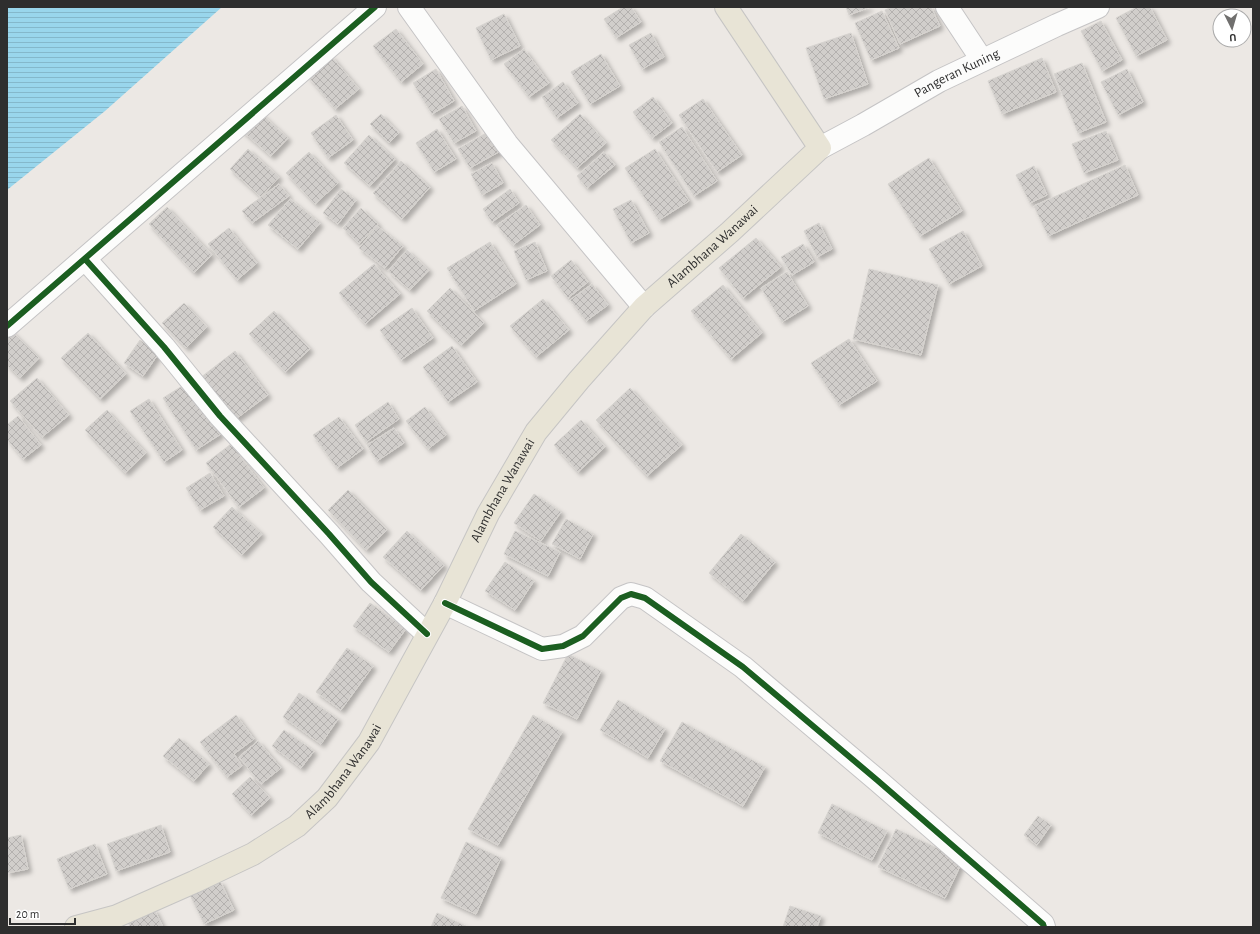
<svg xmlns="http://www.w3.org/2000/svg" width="1260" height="934" font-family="'Alegreya Sans',sans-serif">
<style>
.water{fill:url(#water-rules)}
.building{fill:url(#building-cross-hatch);stroke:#d7d4d0;filter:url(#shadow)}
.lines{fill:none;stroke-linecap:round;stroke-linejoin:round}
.minor-casing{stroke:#c5c4c5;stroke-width:24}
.major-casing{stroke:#c6c5c4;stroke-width:24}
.minor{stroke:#fcfcfb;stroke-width:22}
.major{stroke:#e8e4d6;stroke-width:22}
.cycleway-casing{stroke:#fff;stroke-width:8}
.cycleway{stroke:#1b5e20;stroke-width:6}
.labels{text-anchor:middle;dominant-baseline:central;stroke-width:4;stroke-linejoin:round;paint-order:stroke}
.street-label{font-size:14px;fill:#2e2e2e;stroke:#fff}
</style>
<defs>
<pattern id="water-rules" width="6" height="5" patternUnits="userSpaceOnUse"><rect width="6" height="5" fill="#99d6ec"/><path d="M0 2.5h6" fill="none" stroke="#84b8cb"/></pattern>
<pattern id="building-cross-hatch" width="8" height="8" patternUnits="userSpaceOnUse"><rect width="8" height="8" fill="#d1cecb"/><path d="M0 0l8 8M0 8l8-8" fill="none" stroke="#b4b1af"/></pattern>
<filter id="shadow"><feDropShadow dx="3.5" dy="3.5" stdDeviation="2" flood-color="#0004"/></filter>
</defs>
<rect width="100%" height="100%" fill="#ece8e4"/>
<path class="water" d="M7,7H222L105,111L7,190Z"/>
<path class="building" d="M623,7H631L641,22L616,38L604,19Z
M846,7H870L849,15Z
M892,7H931L940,26L900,44L885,10Z
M1137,7H1150L1167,40L1136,56L1116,18Z
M882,11L899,48L871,60L855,23Z
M504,14L520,46L491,60L476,28Z
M1101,21L1122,60L1102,71L1081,31Z
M396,29L423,64L401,82L373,46Z
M651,33L664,57L642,69L629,45Z
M851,33L868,84L824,99L806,48Z
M524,49L549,83L529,97L504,64Z
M601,54L620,86L590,104L571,72Z
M331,56L359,89L335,109L307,75Z
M1042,58L1056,92L1002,114L988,81Z
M1082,63L1106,122L1078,133L1054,74Z
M436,69L454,101L432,114L413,83Z
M1127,69L1143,102L1118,115L1101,82Z
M563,82L578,103L557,118L542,97Z
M653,97L672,123L652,138L633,112Z
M703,99L742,155L717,172L679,115Z
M462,106L476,131L454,143L439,119Z
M257,110L288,138L271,156L240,129Z
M381,114L399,133L389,143L370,124Z
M580,114L606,143L577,168L551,140Z
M336,115L353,140L328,158L311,133Z
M682,127L717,181L694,196L659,142Z
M437,129L456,159L434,172L416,143Z
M493,129L504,149L470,168L458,149Z
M1106,131L1118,160L1084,173L1072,144Z
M369,135L395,159L370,186L344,163Z
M248,149L279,177L261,197L230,169Z
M655,149L689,201L659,220L625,168Z
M309,152L338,183L315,204L286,173Z
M604,152L615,165L587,188L577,176Z
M929,158L962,211L920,236L888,184Z
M401,161L430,187L402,219L373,193Z
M492,163L503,183L482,195L471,174Z
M1125,165L1138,195L1048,236L1034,206Z
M1034,166L1047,195L1030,203L1016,175Z
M279,184L289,196L252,223L242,211Z
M341,189L356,200L338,224L323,213Z
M510,189L519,203L492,222L483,209Z
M290,199L320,223L298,249L268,225Z
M631,200L649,233L631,243L613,209Z
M526,205L540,225L513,245L497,225Z
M167,207L212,255L194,273L149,224Z
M361,208L378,224L359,244L343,228Z
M819,223L832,249L817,257L804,231Z
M377,226L403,246L385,268L359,248Z
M229,228L257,263L237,280L208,244Z
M963,231L982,266L949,284L929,249Z
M756,238L781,267L743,298L719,268Z
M490,242L516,284L474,311L447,268Z
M535,242L547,271L526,280L514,251Z
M803,244L814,262L792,275L781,257Z
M407,250L429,270L410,290L388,271Z
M571,260L588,282L568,298L551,276Z
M374,264L400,294L365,324L339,293Z
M869,269L938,285L921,355L853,339Z
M787,272L808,306L782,322L761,288Z
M592,284L608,305L586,321L570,300Z
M723,285L762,333L731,359L691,311Z
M450,288L484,323L461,345L427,311Z
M543,299L569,330L536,357L510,326Z
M184,303L207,327L186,348L162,323Z
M412,308L433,338L401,360L380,330Z
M274,311L310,349L285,372L249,334Z
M8,328L39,358L20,378L7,365V329Z
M88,333L126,374L100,399L61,358Z
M849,339L877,381L839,405L811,363Z
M140,340L159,353L143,376L124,363Z
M452,346L477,382L448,402L423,367Z
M235,351L268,395L233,421L200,378Z
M37,378L69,415L42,437L10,401Z
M187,383L221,434L196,450L163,398Z
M630,388L682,445L647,476L596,420Z
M149,399L182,450L164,462L130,411Z
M388,402L399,419L366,442L355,425Z
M425,407L446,435L428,449L406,421Z
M107,410L146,453L125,473L85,430Z
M18,416L41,445L23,459L7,439V425Z
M339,417L363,449L337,468L313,435Z
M581,420L605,447L578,472L554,445Z
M394,428L404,443L377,461L367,445Z
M231,444L264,488L239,507L206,463Z
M210,473L224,496L200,510L186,488Z
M348,490L387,530L366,550L328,510Z
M534,494L561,512L541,541L514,523Z
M232,507L262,534L242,555L213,527Z
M566,519L593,534L580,559L552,544Z
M407,531L444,565L421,590L383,557Z
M515,531L560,552L548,576L504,554Z
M741,534L775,562L743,601L709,573Z
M505,562L534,581L515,610L485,591Z
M370,603L406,629L389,652L353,626Z
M347,648L373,666L341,710L316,692Z
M568,654L601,671L577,719L543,703Z
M299,693L338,719L321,744L283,717Z
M618,700L665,729L648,758L600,730Z
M236,715L254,739L234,754L242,766L227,777L200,742Z
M533,715L562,732L498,845L468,829Z
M682,722L765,767L743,806L660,761Z
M284,730L314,751L301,768L272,746Z
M179,738L209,764L194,781L163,756Z
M258,741L281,768L261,784L239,757Z
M250,777L270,798L251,815L232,794Z
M832,804L887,831L872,860L818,833Z
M1038,816L1051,825L1037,845L1024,835Z
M161,825L170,852L116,871L107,844Z
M896,829L963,860L945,898L878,867Z
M21,835L28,869L7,873V838Z
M466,842L501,858L476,914L441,898Z
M95,844L107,874L69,889L57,859Z
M220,881L234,910L204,924L190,895Z
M790,906L821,916L817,927H783Z
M154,909L163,927H130L128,922Z
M437,913L468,927H431Z"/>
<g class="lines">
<g class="minor-casing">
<g id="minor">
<path d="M409,7L507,144L644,307"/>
<path d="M947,7L982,60"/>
<path id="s1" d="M820,148L863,125L939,81L1057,25L1098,7"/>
<path d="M85,259L164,347L220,416L329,534L371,582L427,634"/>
<path d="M7,326L375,7"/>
<path d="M445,603L542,649L563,646L583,636L621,598L631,594L645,598L743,667L877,780L1043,924L1044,927"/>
</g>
</g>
<g class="major-casing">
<g id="major">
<path id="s2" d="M76,927L117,916L194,882L253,854L297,826L327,798L369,742L445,603L488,514L536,432L579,380L644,307L730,232L820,148L726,7"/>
</g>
</g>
<use href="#minor" class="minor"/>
<use href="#major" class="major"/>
<g class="cycleway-casing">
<path id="cycleway" d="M85,259L164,347L220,416L329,534L371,582L427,634
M7,326L375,7
M445,603L542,649L563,646L583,636L621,598L631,594L645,598L743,667L877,780L1043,924L1044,927"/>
</g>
<use href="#cycleway" class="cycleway"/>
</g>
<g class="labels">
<g class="street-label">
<text stroke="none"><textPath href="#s1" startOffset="156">Pangeran Kuning</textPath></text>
<text stroke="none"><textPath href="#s2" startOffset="964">Alambhana Wanawai</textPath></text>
<text stroke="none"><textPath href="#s2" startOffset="640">Alambhana Wanawai</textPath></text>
<text stroke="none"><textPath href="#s2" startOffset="316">Alambhana Wanawai</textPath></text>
</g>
</g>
<rect width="1260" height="934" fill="none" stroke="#2e2e2e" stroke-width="16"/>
<g transform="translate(1232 28) rotate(175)"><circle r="19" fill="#ffffff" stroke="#ababab"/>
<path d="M0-3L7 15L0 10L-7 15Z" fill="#706f6e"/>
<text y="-6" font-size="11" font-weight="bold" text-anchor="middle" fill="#2e2e2e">U</text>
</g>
<path d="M10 918v6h65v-6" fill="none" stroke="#2e2e2e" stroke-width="2"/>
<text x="16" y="918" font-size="12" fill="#2e2e2e" stroke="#ffffff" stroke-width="3" paint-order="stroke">20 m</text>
</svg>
